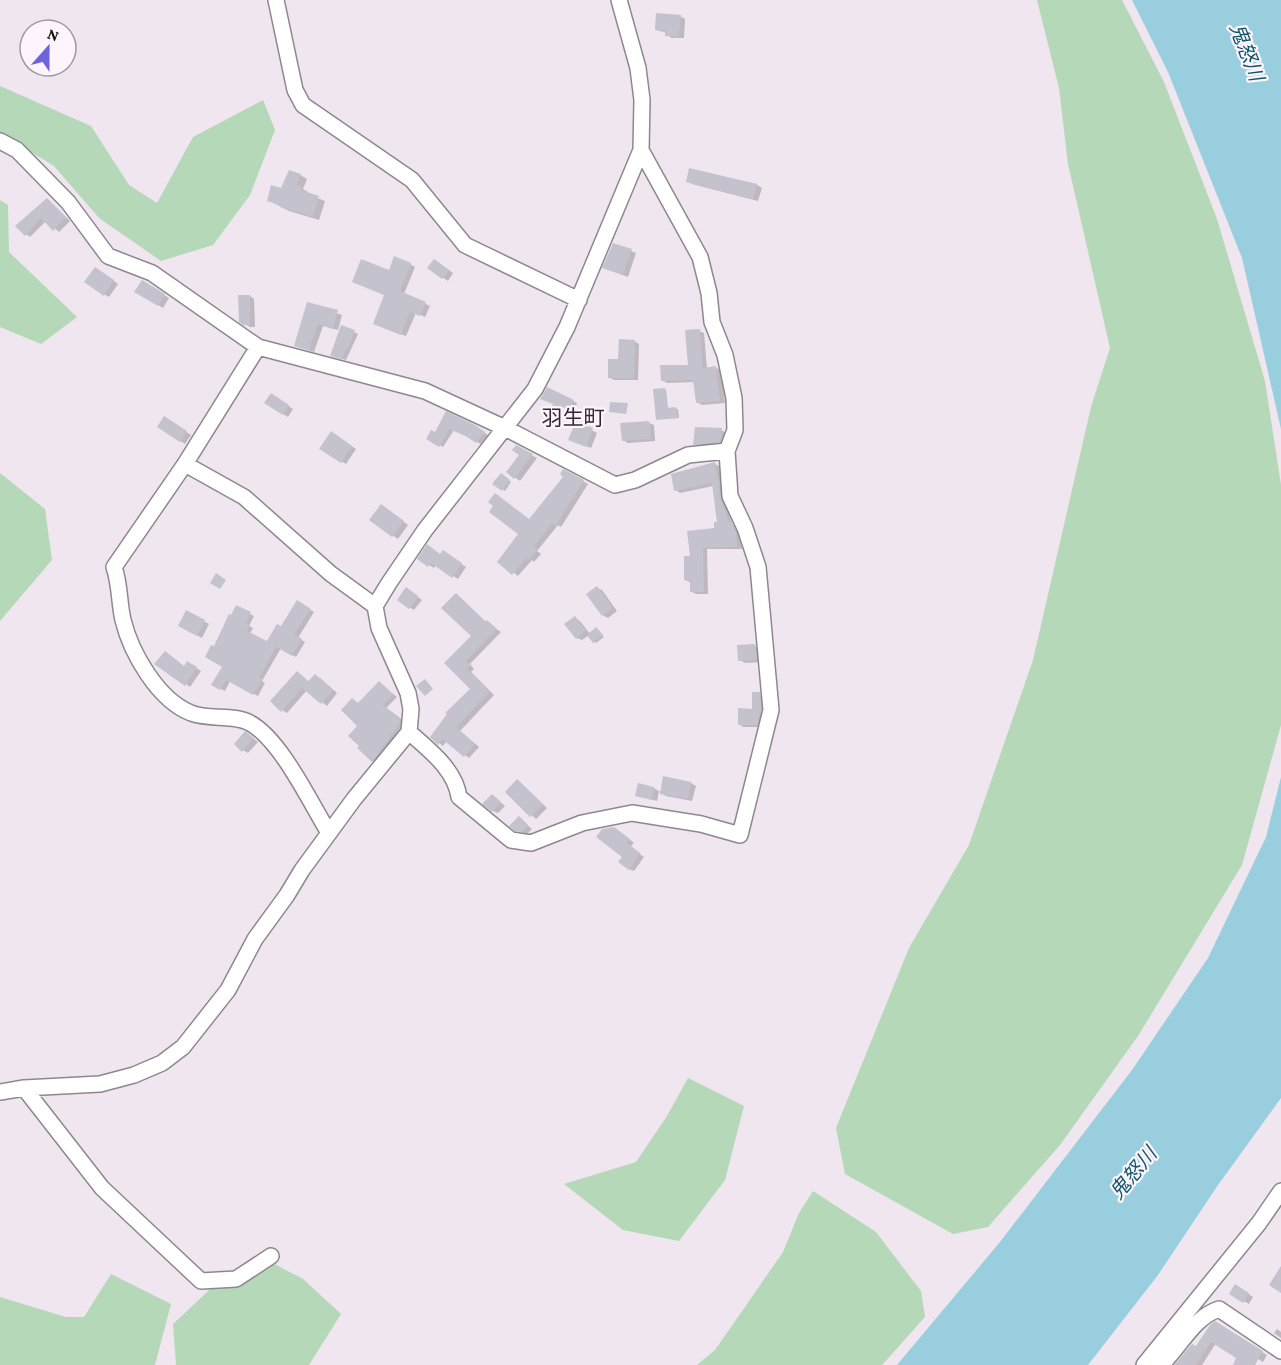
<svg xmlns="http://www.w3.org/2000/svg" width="1281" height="1365" font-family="'Crimson Pro','Noto Sans JP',serif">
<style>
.green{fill:#b5d8b8}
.water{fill:#99cedf}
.shadow{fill:#0003}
.building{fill:#c3c2cd}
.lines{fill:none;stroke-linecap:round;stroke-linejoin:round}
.minor-casing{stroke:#8f878f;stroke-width:18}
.minor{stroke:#fff;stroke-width:15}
.labels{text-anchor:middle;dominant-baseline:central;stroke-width:4.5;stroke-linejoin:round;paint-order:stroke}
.water-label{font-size:20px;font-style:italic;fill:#0d5769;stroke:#fdf4fd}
.quarter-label{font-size:21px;fill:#302a30;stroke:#fdf4fd}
</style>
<rect width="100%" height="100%" fill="#efe6ef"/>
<path class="green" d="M1037,0H1122L1164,82L1217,219L1265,381L1281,485V725L1242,865L1138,1036L1060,1145L988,1227L953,1234L845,1174L836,1128L909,948L969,845L1033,660L1091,407L1110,348L1068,164L1059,88Z
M0,86L91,126L129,185L157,203L193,137L263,100L275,130L250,195L213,245L161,261L99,218L54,166L0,133Z
M0,200L8,205L9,252L77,317L41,344L0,327Z
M0,473L45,509L52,560L0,621Z
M688,1078L744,1106L725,1180L679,1241L623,1230L564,1184L636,1162L667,1116Z
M813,1191L876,1232L921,1291L925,1317L882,1365H697L715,1350L783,1252L799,1213Z
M259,1256L303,1279L341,1314L309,1365H176L173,1324L222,1278Z
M111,1274L171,1304L155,1365H0V1297L66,1317H84Z"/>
<path class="water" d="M1132,0H1281V429L1242,258L1168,72Z
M1281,777V1098L1218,1185L1158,1275L1088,1365H897L1000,1242L1132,1070L1208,958L1266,837Z"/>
<path class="shadow" d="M680,16L685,19L684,38H671L667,33L656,30Z
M690,170L757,185L762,188L758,201L692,184L687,181Z
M300,175L307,179L303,189L308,192L307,194L325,201L319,220L289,211L268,200Z
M47,199L70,221L59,232L46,221L30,237L26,234Z
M631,251L636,253L628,277L604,268Z
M439,263L453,273L448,281L429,268Z
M410,264L415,267L404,294L430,306L425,317L416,313L406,336L380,326L386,295Z
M100,271L118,284L109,297L104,294Z
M143,282L169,298L163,308L136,291Z
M250,296L254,299L255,327H250L240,321Z
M308,304L342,315L338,330L323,326L314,352L295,346Z
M699,331L704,333L707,369L716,368L721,370L725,403L702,405L697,402L695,382L667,383L662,380L690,366Z
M354,332L358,334L346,360L335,357Z
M634,341L639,344L638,380H614L609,377Z
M548,389L577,403L575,409L554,406Z
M664,389L666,390L668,409H678L679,418L658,419Z
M271,395L293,409L288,417L266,403Z
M447,413L479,429L488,435L481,444L454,430L443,447L428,439L435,434Z
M165,418L191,435L185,444L159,427Z
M577,423L597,433L591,448L575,442Z
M649,423L654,425L655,441L628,443L623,440Z
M721,430L726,433L725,444L700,447L695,444Z
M336,436L356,449L346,464L321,448Z
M516,447L537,458L520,481L508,472L522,455Z
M715,464L719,466L725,503L733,525L736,526L741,539L742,549H707L708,594H696L691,591L690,582L685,580L692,558L716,529L718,524L713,486L680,493L676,490Z
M564,471L588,484L561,527L558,525L537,551L541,554L534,562L532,560L518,576L499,561L565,476Z
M501,475L511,482L505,491L495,483Z
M386,509L408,525L398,539L371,520Z
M448,555L466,567L458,579L436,565L434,568L419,558Z
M597,588L602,590L617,611L608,618L603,615Z
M411,592L422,600L414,610L409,607Z
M461,598L487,623L501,632L470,664L474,669L471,672L494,695L460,731L479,747L469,758L447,741L443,746L439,743L472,689L446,663L473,636Z
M297,602L314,612L298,638L305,642L296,657L281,648L262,681L265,683L258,696L230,681L225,691L213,685L224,666L215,648L237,607L254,616L249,626L253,628L250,634L267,643L281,628Z
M187,612L209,624L202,638L180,626Z
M575,618L580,621L590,634L598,630L604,637L596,643L589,635L582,640L577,638Z
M755,646L760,649L761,662L745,663L740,660Z
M188,663L201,671L190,687L186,684L185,668Z
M302,676L309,682L320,678L337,693L327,706L307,690L287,713L282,710Z
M379,683L397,697L386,708L405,722L404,726L377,763L373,761L359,725V704Z
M759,694L763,696L765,712L761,727H743L739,724L753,710Z
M250,736L258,742L248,753L243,750Z
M518,781L547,808L536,819L507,792Z
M691,783L696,786L692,801L666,796L659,791L657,801L637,795L639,785L654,788L661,793Z
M492,795L505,806L498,813L493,811Z
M519,818L532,829L527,834L516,830Z
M619,831L634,843L630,847L644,857L634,871L629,869L624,857Z
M1236,1286L1253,1297L1249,1304L1231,1294Z
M1215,1323L1267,1355L1263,1362L1258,1359L1255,1365H1235L1238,1358L1216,1343L1202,1365H1182Z
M1277,1329L1281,1332V1338L1274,1333Z"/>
<path class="building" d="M656,13L681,15L679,37L665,36V31L655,30Z
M689,168L757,184L753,199L686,182Z
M289,170L301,174L297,185L302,187L301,190L319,196L313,217L280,207L281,205L267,201L271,185L281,188Z
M47,198L66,217L53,231L41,218L25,236L15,226Z
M613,243L632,249L623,275L602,268Z
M394,256L411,263L400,291L426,302L420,316L410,312L401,335L373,324L384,295L352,282L361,259L389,270Z
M434,259L449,270L442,279L427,268Z
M95,267L114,280L104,296L84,282Z
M142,280L165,294L158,306L134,292Z
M238,295H250V325H243L239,322Z
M307,302L338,310L333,329L318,324L309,350L294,346Z
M341,325L355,330L348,349H346L342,359L330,356Z
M700,329L703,368L716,366L720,401L696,403L693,380L661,381L660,365H688L685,330Z
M619,339L635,340L634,379L608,378V359H618Z
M547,387L574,400L571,408L552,406L553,404L540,399Z
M665,388L667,408L676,407L678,418L656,420L653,389Z
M271,393L289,405L283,415L264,403Z
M610,402L628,403L626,414L609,412Z
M446,411L475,425L485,432L476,443L466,436L449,429L439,447L426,439L431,430L435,432Z
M164,416L187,431L180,442L157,427Z
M576,421L593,428L586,447L568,440Z
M649,421L651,439L622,441L620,423Z
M695,427L722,428L720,442L693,445Z
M331,431L352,446L341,463L319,449Z
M516,445L533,454L514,479L506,472L519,455L512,450Z
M715,462L721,500L729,522H731L736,532L737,547L703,548L704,592H690V580H684V556H690L687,531L714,528V522H717L712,483L674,491L671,474Z
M563,469L584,480L556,525L552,523L534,547L537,550L529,560L526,558L512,575L497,562L518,534L489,512L493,506L488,502L495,493L529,519L563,477L560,474Z
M501,473L510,480L502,491L492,484Z
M381,504L404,521L392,537L369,520Z
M427,544L440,554L443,550L462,563L452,578L431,563L428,567L417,559Z
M216,573L226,580L220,589L210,583Z
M597,586L613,608L602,616L586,594Z
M406,587L418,596L409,609L397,600Z
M456,593L485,622L487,620L497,629L466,661L471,665L467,669L490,692L456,727L475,744L464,757L442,739L438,745L430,737L447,714L445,713L470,689L444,663L471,636L441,608Z
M297,600L311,609L294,634L302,639L292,656L276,647L259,678L262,679L253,695L226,680L220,690L211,685L222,667L205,657L211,645L214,646L229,614L231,615L236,605L251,612L246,622L250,624L247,631L267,641L277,624L281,626Z
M186,610L205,620L197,636L178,626Z
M575,616L586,631L576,639L564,624Z
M596,627L603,635L593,643L587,635Z
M755,644L757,660L738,661L737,645Z
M165,651L184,666L187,661L197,667L185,686L154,664Z
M297,671L308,681L281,712L270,701Z
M315,674L333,690L321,704L302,688Z
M425,679L433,689L425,696L416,686Z
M379,681L393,694L383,705L400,718V723L372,762L357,748L359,746L348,736L357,726L341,710L352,698L358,703Z
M752,692H760L761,709L757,725H738V708L752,709Z
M245,731L254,738L242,752L234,744Z
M663,776L691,782L688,799L660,794Z
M517,779L543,804L530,817L505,792Z
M638,783L654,787L652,800L635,796Z
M492,794L501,802L492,812L482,804Z
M519,816L528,825L522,832L515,831L509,826Z
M614,827L630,839L627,843L640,853L629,870L618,862L622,857L596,837L602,829Z
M1281,1266V1293L1269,1285Z
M1235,1284L1249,1293L1243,1303L1229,1294Z
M1215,1321L1263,1351L1254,1365H1233L1236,1358L1211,1342L1196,1365H1174L1192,1344L1196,1346L1210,1325Z"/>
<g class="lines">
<g class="minor-casing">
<path id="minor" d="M276,0L295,90L303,105L412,180L465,245L579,300
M0,141L17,150L68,202L108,256L152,273L258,347L425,391L505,428L615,485L635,480L688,455L727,451
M258,347L185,464L114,567C120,584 119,603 123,620C131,653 158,700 191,713C207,720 235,714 250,723C281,740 310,802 329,833
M185,464L244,497L331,574L375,606
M409,732C429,750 455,769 459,797L511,840L531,843L582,823L632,813L701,824L740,835L771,710L758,567L745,528L730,496L727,451L735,430L734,398L725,355L712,322L709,293L700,257L641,150
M24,1088L102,1188L201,1281L236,1279L271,1256
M0,1092L24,1088L100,1084L134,1075L162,1063L183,1047L228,990L255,939L287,895L302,870L354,799L409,732L411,709L408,693L379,628L375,606L389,583L425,530L535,389L567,327L641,150L642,100L638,68L619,0
M1144,1365L1259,1223L1281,1191
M1161,1365C1180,1347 1194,1317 1219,1309L1281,1351"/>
</g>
<use href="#minor" class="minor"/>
</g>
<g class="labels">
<g class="water-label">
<text transform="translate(1247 52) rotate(69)">鬼怒川</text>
<text transform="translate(1133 1173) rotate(-50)">鬼怒川</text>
</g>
<g class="quarter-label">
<text x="573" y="418">羽生町</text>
</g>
</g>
<g transform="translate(48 48) rotate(21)"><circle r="28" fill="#fdf4fd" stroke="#9f999f" stroke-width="1.5"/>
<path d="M0-4.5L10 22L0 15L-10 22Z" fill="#6c64de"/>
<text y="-9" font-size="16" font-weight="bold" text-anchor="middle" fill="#131013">N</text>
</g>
</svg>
